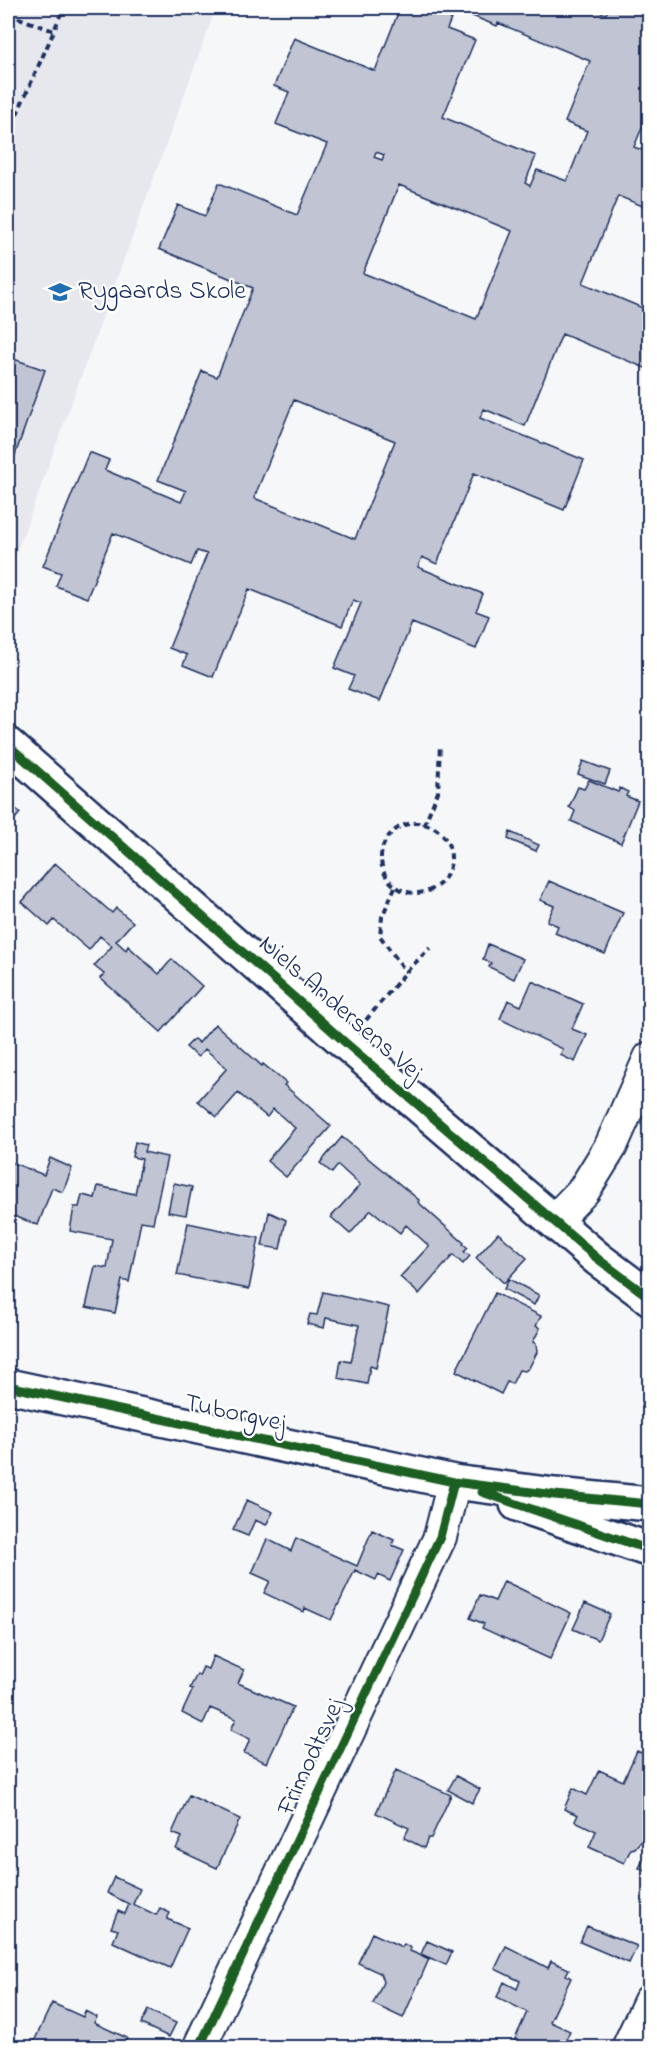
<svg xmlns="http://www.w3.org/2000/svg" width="657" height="2055" font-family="'Indie Flower',sans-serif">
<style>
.built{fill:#e6e8ee}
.building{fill:#c0c4d3;stroke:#1b2f5e;stroke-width:1.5;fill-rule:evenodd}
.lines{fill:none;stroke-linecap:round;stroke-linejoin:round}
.street-casing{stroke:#1b2f5e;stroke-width:36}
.secondary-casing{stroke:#1b2f5e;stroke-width:38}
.path{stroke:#1b2f5e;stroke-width:4;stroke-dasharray:6 4.5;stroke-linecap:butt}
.street{stroke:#fff;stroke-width:32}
.secondary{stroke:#fff;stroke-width:33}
.cycleway-casing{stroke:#fff;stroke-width:13}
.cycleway{stroke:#1b5e20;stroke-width:9}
.labels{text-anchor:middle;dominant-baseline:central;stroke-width:4.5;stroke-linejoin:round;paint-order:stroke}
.poi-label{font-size:26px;fill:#1b2f5e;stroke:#fff;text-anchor:start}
.street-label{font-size:26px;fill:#1b2f5e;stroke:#fff}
</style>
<rect width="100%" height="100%" fill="#f6f7f9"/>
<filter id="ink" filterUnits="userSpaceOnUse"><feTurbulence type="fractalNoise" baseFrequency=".0167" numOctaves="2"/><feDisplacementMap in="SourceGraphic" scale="12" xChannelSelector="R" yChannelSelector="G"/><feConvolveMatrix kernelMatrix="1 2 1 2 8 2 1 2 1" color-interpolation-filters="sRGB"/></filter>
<g filter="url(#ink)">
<path class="built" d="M8,8H216L8,576Z"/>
<path class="building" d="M400,8H590L606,14L609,8H650V108L634,147L650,153V209L618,196L583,283L650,311V370L562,334L525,426L484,409L480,418L584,460L564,510L474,473L437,564L422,557L418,567L483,594L476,611L489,616L476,649L412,623L380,701L348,689L354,676L334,668L361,603L353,600L342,626L249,589L213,677L183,665L187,655L169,648L207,554L197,551L191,565L113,533L87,598L56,586L61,573L43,566L89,452L109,460L105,470L181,502L186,491L158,480L202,371L217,377L253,288L159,249L178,205L205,216L219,183L297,215L327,144L276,124L289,92L274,86L294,38L375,71ZM455,9L497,26L498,23L590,61L565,122L587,131L567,181L537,170L530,186L525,183L536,156L443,117L475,40L447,29ZM376,152L384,155L382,160L374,157ZM399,185L512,231L476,319L363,273ZM294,400L395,441L355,539L254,498Z
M8,357L45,370L8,475Z
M583,761L610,771L605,784L578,774Z
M589,780L618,792L620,788L628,792L626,796L638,801L621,843L571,821L575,811L569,807L578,787L584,789Z
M8,801L20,813L8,827Z
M510,832L539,845L536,851L508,839Z
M55,863L112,913L116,908L133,922L116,941L126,950L128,946L159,974L172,959L202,986L161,1032L100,978L104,974L94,966L112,946L100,936L89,950L54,920L49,926L22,902Z
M549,881L623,913L605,954L555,933L558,926L547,921L554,906L540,900Z
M488,944L523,959L514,979L489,967L491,963L483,959Z
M532,981L583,1004L572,1029L587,1035L575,1062L560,1055L563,1049L500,1019L508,1000L521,1006Z
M215,1024L262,1066L263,1064L286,1083L284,1085L331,1126L286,1177L267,1161L295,1128L273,1109L267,1117L238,1093L217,1117L198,1101L227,1068L205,1049L198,1057L186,1047L194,1039L199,1043Z
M342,1137L419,1200L418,1202L464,1243L463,1244L468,1248L464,1252L470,1256L463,1264L453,1255L419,1294L400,1277L429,1246L406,1225L400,1233L371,1210L350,1234L331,1217L360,1185L338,1165L332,1173L320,1163Z
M135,1142L146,1145L144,1152L167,1157L153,1223L141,1221L129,1282L122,1280L115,1313L86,1307L95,1266L107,1268L112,1239L70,1231L74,1207H79L82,1195L95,1198L98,1186L135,1194L142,1159L132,1157Z
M50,1158L72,1168L63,1192L52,1188L38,1225L8,1214V1161L44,1175Z
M174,1183L192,1187L186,1215L168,1212Z
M269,1212L286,1220L280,1249L262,1246Z
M188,1223L259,1238L249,1289L177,1275Z
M498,1233L527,1258L504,1283L476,1258Z
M509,1279L539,1295L534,1305L504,1289Z
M323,1292L389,1307L376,1368L370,1366L367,1384L338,1378L341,1360L351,1362L359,1325L326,1318L324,1328L307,1324L310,1314L317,1315Z
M495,1293L541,1316L536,1326L540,1328L533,1342L536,1344L537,1352L529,1368L525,1371L519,1370L512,1384L507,1382L501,1394L456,1371Z
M247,1500L273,1512L266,1525L255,1520L248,1536L233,1530Z
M372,1530L394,1540L392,1545L404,1550L390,1581L378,1575L376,1580L355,1570L331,1620L305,1608L304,1612L264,1593L270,1581L252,1573L267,1539L291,1551L296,1538L357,1566Z
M504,1581L571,1613L550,1659L482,1628L484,1624L470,1618L480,1595L495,1601Z
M585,1603L610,1614L598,1640L573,1629Z
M213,1656L244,1670L238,1683L293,1707L267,1763L244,1753L250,1739L231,1730L236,1719L210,1708L203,1724L182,1713L193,1689L190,1688L197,1674L199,1676L203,1667L208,1669Z
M637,1751L650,1757V1847L640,1842L635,1848L631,1849L624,1863L589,1847L596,1831L575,1821L578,1815L564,1809L573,1788L587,1795L599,1770L623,1781Z
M396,1770L451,1795L431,1838H428L424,1848L404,1838L409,1828L376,1813Z
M456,1776L480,1789L472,1803L448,1790Z
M189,1795L240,1819L217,1868L176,1849L182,1837L172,1833Z
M646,1854L650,1856V1873L639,1868Z
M114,1877L140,1889L133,1904L156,1915L160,1908L170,1913L167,1919L188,1928L170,1968L113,1942L118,1930L111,1928L118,1911L125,1914L129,1904L107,1893Z
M587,1926L637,1946L629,1963L580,1942Z
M372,1933L402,1947L404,1944L411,1948L410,1951L429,1959L403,2018L373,2004L383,1982L380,1973L358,1963Z
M427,1941L452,1952L446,1965L421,1954Z
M506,1946L548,1968L551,1961L569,1969L566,1975L571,1978L550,2022L570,2031L562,2048H511L527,2012L497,1997L504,1982L517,1989L520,1981L495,1969Z
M52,2003L83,2017L85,2011L97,2017L94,2023L127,2038L123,2048H31Z
M148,2010L176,2023L169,2037L141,2024Z
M267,2041L282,2048H264Z"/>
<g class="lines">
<g class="street-casing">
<path id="street" d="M554,1221L584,1190L611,1146L650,1058
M199,2048L440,1537L454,1482
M628,2048L650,2001"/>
</g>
<g class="secondary-casing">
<path id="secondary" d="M8,745L347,1044L598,1259L650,1298
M8,1386L454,1482L555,1495L650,1504
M517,1504L650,1550"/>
</g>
<path class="path" d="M8,14L54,31L63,8
M8,134L54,31
M381 858a35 35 0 1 1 70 0a35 35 0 1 1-70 0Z
M424,825L438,792L440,744
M395,887L382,917L380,936L406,972
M366,1020L406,972L430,948"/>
<use href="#street" class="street"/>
<use href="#secondary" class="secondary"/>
<g class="cycleway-casing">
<path id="cycleway" d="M8,745L347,1044L598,1259L650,1298
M8,1386L454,1482L555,1495L650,1504
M482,1492L650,1550
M199,2048L440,1537L454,1482"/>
</g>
<use href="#cycleway" class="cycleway"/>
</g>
</g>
<defs>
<g id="school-bare" transform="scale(1.8)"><path d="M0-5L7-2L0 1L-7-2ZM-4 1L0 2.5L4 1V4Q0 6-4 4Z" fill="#1f6fb2" stroke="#fff" stroke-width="2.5" paint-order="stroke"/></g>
</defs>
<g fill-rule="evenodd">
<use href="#school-bare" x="60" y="292"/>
</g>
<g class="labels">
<g class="poi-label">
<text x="78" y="292">Rygaards Skole</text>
</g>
<g class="street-label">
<text transform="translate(340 1009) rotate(41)">Niels Andersens Vej</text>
<text transform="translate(235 1414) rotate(12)">Tuborgvej</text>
<text transform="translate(312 1757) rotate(-65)">Frimodtsvej</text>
</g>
</g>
<rect width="657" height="2055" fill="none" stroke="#fff" stroke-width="30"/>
<rect x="15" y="15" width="627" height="2025" fill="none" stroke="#1b2f5e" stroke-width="2" filter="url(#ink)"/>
</svg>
